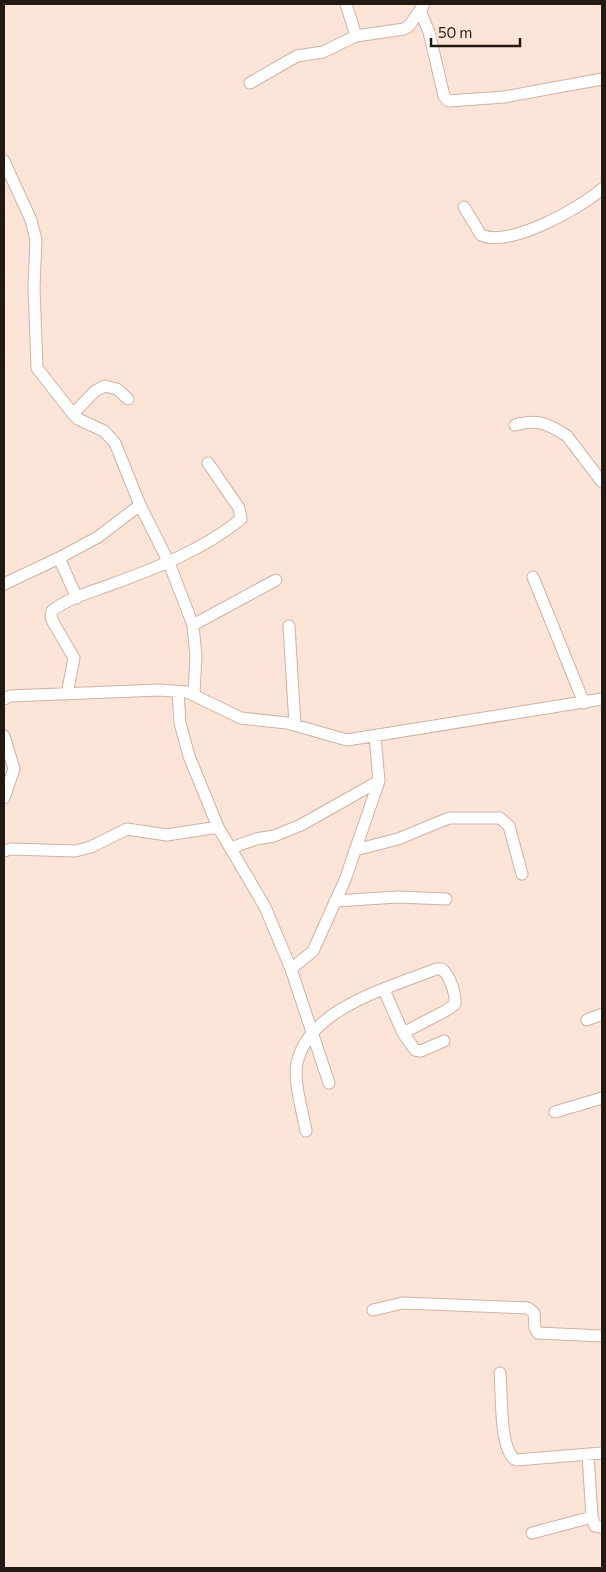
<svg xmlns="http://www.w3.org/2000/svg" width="606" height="1572" font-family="Commissioner,sans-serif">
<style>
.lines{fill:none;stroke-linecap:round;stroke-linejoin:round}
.minor-casing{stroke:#cfb2a3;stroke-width:13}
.minor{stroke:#fff;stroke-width:11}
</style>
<rect width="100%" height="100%" fill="#fde4d8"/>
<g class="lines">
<g class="minor-casing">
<path id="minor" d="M346,4L356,36
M420,10L429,32L444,96L448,101L504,97L602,79
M250,83L297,56L323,52L356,36L404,29L409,26L423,6
M4,161L31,220L36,240L34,287L37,368L73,414L78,419L104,431L115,443L140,505L169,563L193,625L196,656L194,694
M464,207L481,235C510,248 580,208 602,189
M73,414L95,391L105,386L117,389L128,399
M515,425C538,419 547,423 567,436L602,482
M59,558L77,598
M533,577L584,703
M4,584L59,558L98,537L140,505
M193,625L276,580
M289,626L295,725
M178,692L180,723L189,756L218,827L265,907L291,969L329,1083
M67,694L74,658L53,622L51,617L52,611C69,597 95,591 115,583C159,567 204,549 241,519L239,508L208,463
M4,699L10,696L159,690L187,692L241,718L287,723L347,740L602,699
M4,736L14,769L4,798
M231,848L256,839L274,836L301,825L379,781
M355,850L398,839L449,818H500L509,826L522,874
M4,851L11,849L75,851L91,847L127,829L167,835L218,827
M335,901L398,897L446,899
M291,969L313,951L345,880L379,781L375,736
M384,990L403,1033L415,1050L421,1051L444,1041
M587,1020L602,1014
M555,1112L602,1098
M306,1131C303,1113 293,1081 297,1063C309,1008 389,988 436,969H442C450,976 456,994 455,1004L447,1010L403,1033
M373,1310L403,1303L528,1308L534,1313L535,1328L538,1333L602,1336
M500,1373C502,1393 499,1451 516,1460L602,1453
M588,1455L592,1517L595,1526L602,1527
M532,1533L592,1517"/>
</g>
<use href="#minor" class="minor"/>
</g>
<rect width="606" height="1572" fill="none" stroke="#231913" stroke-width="10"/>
<path d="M431 38v8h89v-8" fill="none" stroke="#231913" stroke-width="2.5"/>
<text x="438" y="38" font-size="15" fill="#231913" stroke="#fde4d8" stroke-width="4" paint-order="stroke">50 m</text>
</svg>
